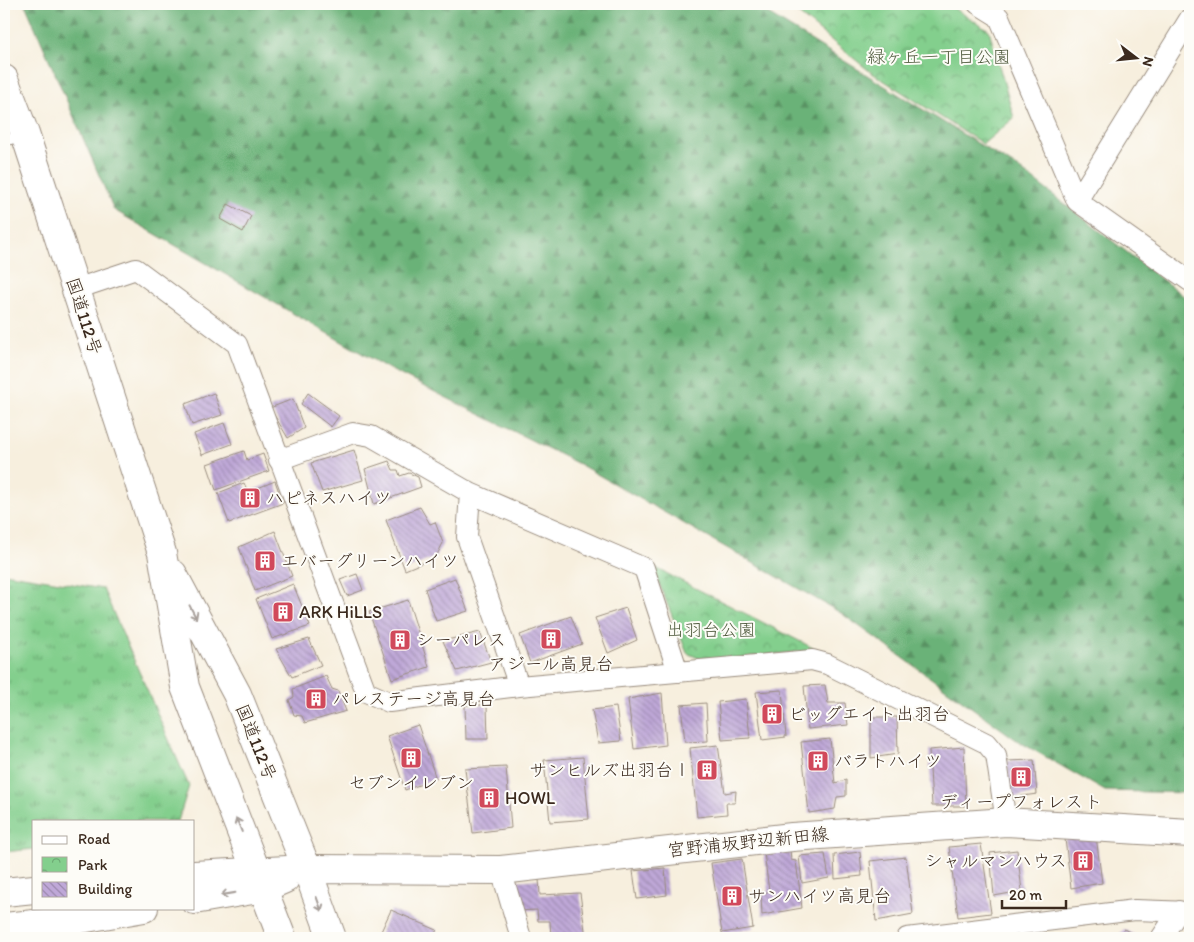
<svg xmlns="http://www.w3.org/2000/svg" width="1194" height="942" font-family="Itim,'Klee One',sans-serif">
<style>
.grass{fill:url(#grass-tufts);stroke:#5f7c56}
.forest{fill:url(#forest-firs);stroke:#526e4b}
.park{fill:url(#park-crowns);stroke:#5f7c56}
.building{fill:url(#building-back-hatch)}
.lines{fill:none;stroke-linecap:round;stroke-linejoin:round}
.lane-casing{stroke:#998c7e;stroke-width:12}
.street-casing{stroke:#998c7e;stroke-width:22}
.secondary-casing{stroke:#998c7e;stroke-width:30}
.highway-casing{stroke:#998c7e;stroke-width:30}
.lane{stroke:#fff;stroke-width:10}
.street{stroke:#fff;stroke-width:20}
.secondary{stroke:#fff;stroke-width:28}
.highway{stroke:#fff;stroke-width:28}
.oneway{stroke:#a79f9a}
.labels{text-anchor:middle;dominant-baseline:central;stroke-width:4;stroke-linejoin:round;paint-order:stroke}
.park-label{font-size:18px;fill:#515c3f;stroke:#fdfcf7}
.street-label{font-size:18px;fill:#3b2a1e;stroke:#fdfcf7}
.poi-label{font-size:18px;fill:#3b2a1e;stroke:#fdfcf7;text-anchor:start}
</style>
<defs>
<pattern id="grass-tufts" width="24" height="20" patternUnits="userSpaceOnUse" patternTransform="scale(1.25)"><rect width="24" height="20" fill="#83cf8d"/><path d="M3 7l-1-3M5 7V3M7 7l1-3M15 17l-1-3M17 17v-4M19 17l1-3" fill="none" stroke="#6ca873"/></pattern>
<pattern id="forest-firs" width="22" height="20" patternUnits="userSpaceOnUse" patternTransform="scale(1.25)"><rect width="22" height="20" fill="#6ab278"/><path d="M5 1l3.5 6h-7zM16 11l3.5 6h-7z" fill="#589162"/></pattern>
<pattern id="park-crowns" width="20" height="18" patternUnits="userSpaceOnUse" patternTransform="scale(1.25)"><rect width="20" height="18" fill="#83cf8d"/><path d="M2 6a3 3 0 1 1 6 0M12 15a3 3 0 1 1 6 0" fill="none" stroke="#6ca873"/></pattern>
<pattern id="building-back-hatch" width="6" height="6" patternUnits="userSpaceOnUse" patternTransform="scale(1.25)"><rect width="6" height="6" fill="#bfa8d8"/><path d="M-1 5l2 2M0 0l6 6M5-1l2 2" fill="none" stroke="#9c89af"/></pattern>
</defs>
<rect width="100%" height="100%" fill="#fdfcf7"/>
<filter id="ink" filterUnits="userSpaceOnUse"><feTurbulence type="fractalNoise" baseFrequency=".02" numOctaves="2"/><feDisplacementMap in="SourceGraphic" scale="10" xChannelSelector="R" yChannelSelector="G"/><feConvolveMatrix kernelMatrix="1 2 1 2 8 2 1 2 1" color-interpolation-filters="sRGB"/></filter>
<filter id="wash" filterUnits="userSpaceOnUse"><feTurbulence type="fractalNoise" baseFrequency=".0096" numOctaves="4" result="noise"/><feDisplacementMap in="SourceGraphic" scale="20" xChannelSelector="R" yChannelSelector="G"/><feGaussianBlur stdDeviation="1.12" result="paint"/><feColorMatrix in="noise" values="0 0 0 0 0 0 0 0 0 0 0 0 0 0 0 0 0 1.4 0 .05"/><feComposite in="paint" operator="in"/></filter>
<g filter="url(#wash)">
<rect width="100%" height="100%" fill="#f7efde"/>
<path class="grass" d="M4,573L103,589L189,786L178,821H34V849L4,852Z"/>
<path class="forest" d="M25,4H752L1021,170L1190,301V793L1105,791L1018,741L841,613L581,465L389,369L114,210Z"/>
<path class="park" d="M786,4H947L989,30L1014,118L983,144L872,73Z
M652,566L817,650L705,661L687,653Z"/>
<g id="blocks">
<path class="building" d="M228,204L251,216L243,232L220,219Z
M214,393L222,415L192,425L185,404Z
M308,393L339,416L331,427L301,404Z
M293,399L304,428L288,438L270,408Z
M224,423L232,444L202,455L194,434Z
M354,450L363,480L322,492L311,463Z
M244,451L247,460L263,454L269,471L216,490L207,464Z
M389,461L393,470H398L400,476L409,473L418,477L421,487L374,504L365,469Z
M275,481L283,503L229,523L218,493L244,483L248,492Z
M420,507L430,524L435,522L443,543L436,557L405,570L386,520Z
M275,531L292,576L255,591L239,547Z
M357,574L363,590L347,596L340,580Z
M455,578L468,611L436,621L425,589Z
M293,584L310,626L272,639L256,599Z
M408,600L429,667L392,679L369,612Z
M626,608L637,640L608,653L595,618Z
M571,616L582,644L530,663L520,635Z
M480,632L491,662L457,671L443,641Z
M309,639L321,665L292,677L276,649Z
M326,676L332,689L338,691L346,711L305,723L302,716L294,715L289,700L294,697L293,689Z
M825,685L828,703H845L848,725L808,729L804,686Z
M782,690L786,737L762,740L756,692Z
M662,693L666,745L634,749L628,699Z
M746,699L750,738L722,740L718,702Z
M706,703L708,741L685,742L681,705Z
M465,705H487L488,739H466Z
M616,707L621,741L598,743L592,710Z
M871,717H897L898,754L871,758Z
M418,725L436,779L405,790L387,736Z
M830,739L835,783L846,780V796L837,797L835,809L809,813L801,742Z
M718,745L725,793L736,791L735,803H726L727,814L697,817L690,748Z
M964,747L966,806H932L929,750Z
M583,757L589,819L550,822L544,760Z
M1034,760L1037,794L1008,798L1007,761Z
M506,767L511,828L473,833L465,769Z
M1096,836L1102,883L1071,888L1065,839Z
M981,844L991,913L958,917L949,847Z
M790,849L791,860L796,861L802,908L762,915L761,895L769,891L764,853Z
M1017,850L1022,891L994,896L990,853Z
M860,852L862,876L835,879L834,855Z
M825,854L829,878L802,883L799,856Z
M906,857L913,914L876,921L870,861Z
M742,859L753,928L722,933L711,863Z
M665,868L667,895L637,899L633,871Z
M539,879L540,895L580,893L586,938H551L550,921H538L537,910L517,911L514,881Z
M391,910L437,930L432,938H378Z
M1124,929L1139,937L1116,938Z"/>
</g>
</g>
<g filter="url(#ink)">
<use href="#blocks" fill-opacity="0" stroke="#998c7e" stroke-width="1"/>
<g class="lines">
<g class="lane-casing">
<path id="lane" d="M4,141L24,135"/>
</g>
<g class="street-casing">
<path id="street" d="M978,4L999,17L1077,201L1190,281
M1077,201L1190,18
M76,289L136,269L237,344L366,692L389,702L519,686L812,660L827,664L986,743L996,755L1006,822
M279,460L353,433L371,436L470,493L644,568L678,672
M470,493L467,537L519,686
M501,870L521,938
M907,938L1135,910L1190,912
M1161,938L1179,911"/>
</g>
<g class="secondary-casing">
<path id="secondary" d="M194,875L307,869L501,870L792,837L1006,822L1190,833
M4,892L34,889
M194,900L264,888L285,879
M4,927L75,920L144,908"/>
</g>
<g class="highway-casing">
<path id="highway" d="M4,79L25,134L162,553L185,687L282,938
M173,574L237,694L307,869L332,938"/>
</g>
<use href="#lane" class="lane"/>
<use href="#street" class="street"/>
<use href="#secondary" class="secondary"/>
<use href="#highway" class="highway"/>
</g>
<defs><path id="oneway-shaft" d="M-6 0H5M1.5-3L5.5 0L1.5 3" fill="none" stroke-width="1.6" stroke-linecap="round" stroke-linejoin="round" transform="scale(1.25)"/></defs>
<g class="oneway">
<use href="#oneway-shaft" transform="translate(193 612) rotate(62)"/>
<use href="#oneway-shaft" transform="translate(239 825) rotate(-112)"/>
<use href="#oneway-shaft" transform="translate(228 894) rotate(171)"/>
<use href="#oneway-shaft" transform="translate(319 904) rotate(70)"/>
</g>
</g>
<defs>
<g id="building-square" transform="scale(1.125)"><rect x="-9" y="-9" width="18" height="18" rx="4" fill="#d1495b" stroke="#fdfcf7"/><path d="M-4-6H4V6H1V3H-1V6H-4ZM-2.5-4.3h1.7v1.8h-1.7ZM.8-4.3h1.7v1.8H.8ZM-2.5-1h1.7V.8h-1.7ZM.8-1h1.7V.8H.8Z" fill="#fff"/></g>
</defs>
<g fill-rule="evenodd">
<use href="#building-square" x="250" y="498"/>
<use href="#building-square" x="265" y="561"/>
<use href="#building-square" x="283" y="612"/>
<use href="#building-square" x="551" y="639"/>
<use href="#building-square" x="400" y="640"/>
<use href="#building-square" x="316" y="699"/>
<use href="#building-square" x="772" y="714"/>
<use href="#building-square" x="411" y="758"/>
<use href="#building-square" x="818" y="761"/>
<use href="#building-square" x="707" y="770"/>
<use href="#building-square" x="1021" y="777"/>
<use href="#building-square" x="489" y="798"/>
<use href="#building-square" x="1083" y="861"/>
<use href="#building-square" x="732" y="896"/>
</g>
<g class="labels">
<g class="park-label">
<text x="939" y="57">緑ヶ丘一丁目公園</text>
<text x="711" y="630">出羽台公園</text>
</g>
<g class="street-label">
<text transform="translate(84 316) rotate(72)">国道112号</text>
<text transform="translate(256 742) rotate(68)">国道112号</text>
<text transform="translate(748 842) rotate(-6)">宮野浦坂野辺新田線</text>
</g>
<g class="poi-label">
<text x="266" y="498">ハピネスハイツ</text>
<text x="281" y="561">エバーグリーンハイツ</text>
<text x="299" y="612">ARK HiLLS</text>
<text x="416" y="640">シーパレス</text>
<text x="551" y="664" text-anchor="middle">アジール高見台</text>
<text x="332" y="699">パレステージ高見台</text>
<text x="788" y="714">ビッグエイト出羽台</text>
<text x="834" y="761">バラトハイツ</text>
<text x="691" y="770" text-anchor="end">サンヒルズ出羽台Ⅰ</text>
<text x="411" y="783" text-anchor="middle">セブンイレブン</text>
<text x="505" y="798">HOWL</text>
<text x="1021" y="802" text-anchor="middle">ディープフォレスト</text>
<text x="1067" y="861" text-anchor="end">シャルマンハウス</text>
<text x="748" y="896">サンハイツ高見台</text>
</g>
</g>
<rect width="1194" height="942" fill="none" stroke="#fdfcf7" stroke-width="20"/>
<rect x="32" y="820" width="162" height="90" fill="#fdfcf7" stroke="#afa8a0"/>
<rect x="42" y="836" width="25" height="8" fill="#ffffff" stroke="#afa8a0"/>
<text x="78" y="844" font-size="15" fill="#3b2a1e">Road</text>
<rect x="42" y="857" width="25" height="15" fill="url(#park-crowns)" stroke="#afa8a0"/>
<text x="78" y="870" font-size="15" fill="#3b2a1e">Park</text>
<rect x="42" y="882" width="25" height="15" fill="url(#building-back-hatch)" stroke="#afa8a0"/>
<text x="78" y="894" font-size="15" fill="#3b2a1e">Building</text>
<g transform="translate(1136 58) rotate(106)" stroke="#fdfcf7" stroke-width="4" paint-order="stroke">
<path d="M0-4L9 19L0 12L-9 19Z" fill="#3b2a1e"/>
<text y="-8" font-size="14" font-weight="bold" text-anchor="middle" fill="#3b2a1e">N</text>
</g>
<path d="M1002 900v8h64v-8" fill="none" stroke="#3b2a1e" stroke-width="2.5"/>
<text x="1009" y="900" font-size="15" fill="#3b2a1e" stroke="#fdfcf7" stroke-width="4" paint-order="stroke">20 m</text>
</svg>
